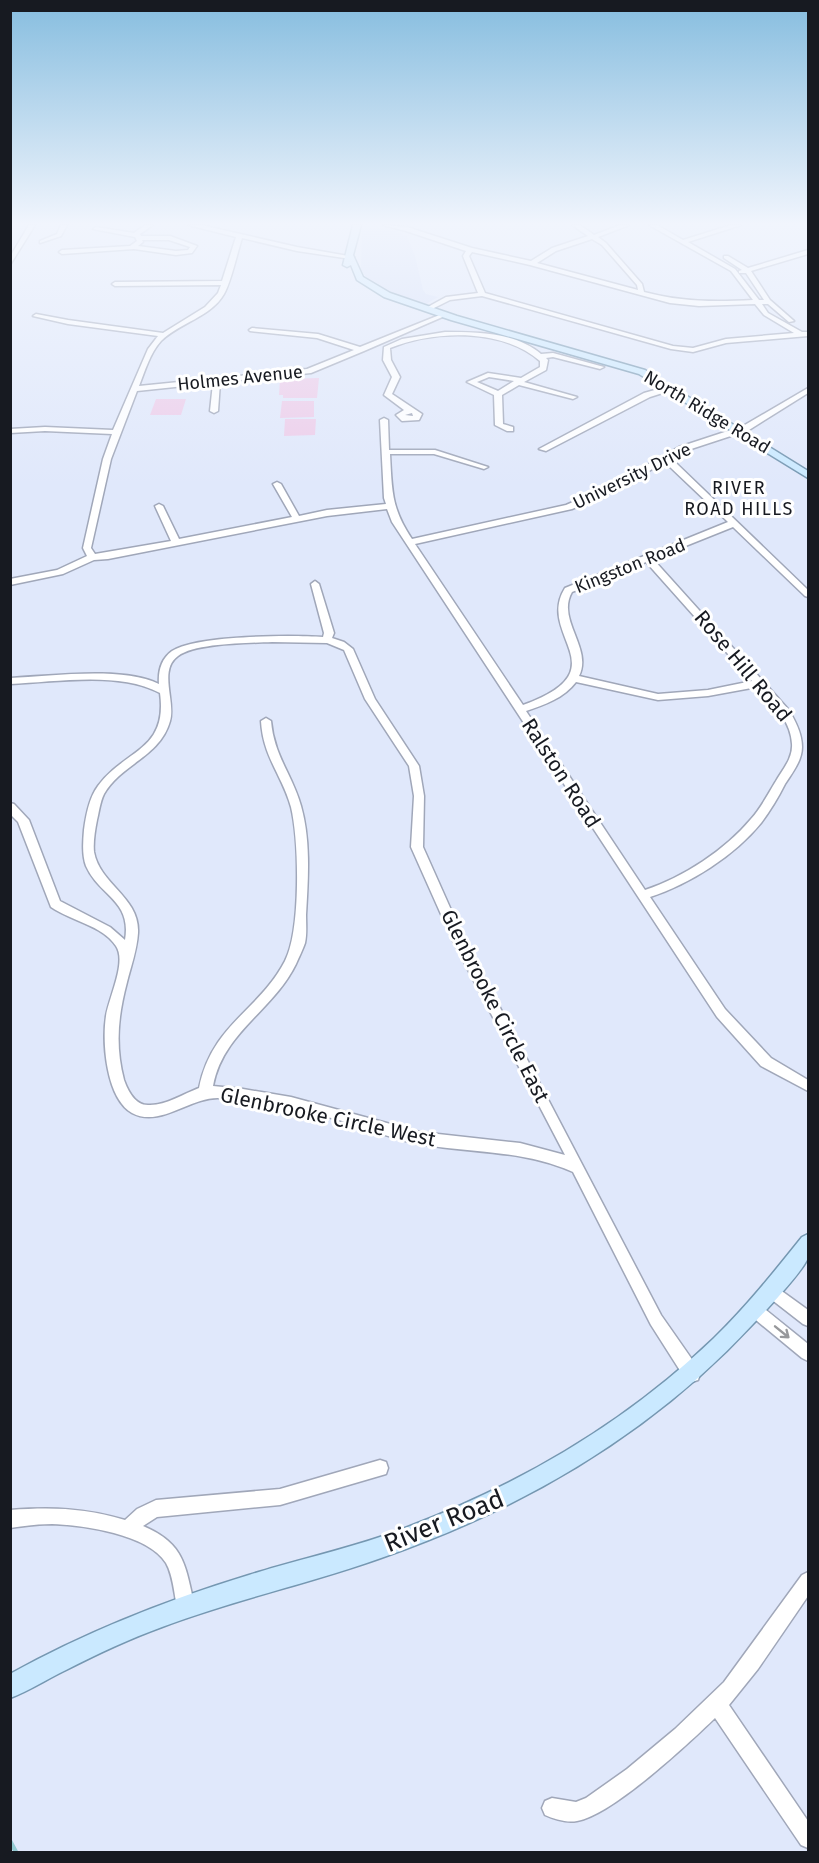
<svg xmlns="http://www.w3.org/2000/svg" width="819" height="1863" font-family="'Fira Sans',sans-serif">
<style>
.built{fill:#d4def8}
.green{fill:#edcce9}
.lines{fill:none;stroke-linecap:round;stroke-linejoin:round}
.stream{stroke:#93cad2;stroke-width:4.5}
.minor-casing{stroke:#a0a7b9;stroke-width:3}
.major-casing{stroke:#7597b1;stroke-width:3}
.minor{fill:#fff;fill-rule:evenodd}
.major{fill:#cae9ff;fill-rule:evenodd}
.oneway{stroke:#97989b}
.labels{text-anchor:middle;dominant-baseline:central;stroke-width:6;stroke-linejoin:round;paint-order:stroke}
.far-street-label{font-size:18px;fill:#171a21;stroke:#fff}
.far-neighbourhood-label{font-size:18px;letter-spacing:1.5px;fill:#171a21;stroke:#fff}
.street-label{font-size:21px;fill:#171a21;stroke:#fff}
.near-street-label{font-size:26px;fill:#171a21;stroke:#fff}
</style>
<rect width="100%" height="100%" fill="#e0e8fb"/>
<path class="built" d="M365,227L388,228L407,236L415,256L423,290L426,294L438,297L426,304L397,296L371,284L361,270L362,229Z"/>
<path class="green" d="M319,378L317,398H283V395H279L280,379Z
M156,399H186L181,415H150Z
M282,401H314V417L280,418Z
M285,419H316L315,435L284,436Z"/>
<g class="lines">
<path class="stream" d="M10,1841L16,1852"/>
<g class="minor-casing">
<path id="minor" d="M29,225H35L10,265V257Z
M61,225H67L61,236L40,243V241L57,234Z
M145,225H153L140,234L141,236H170L197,246L192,253L176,255L134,249L62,254L59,252L62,250L130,246L137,241L135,237L93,229L96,227L134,233ZM142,240H169L190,247L188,250L176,251L138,246L143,242Z
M188,225H201L297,247L354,257L351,259L297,251L242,238C237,254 231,282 224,294C211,317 179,323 161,341C150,353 145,371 139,386L307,369L354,350L317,338L250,331L249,330L252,328L318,334L360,347L442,314L447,315L364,351L311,373L220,382L218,411L214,413L210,411L213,383L137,391L111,459L91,548L95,554L171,541L155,506L159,504L163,506L179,539L292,517L273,484L277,482L281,484L299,516L327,510L386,504L384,498L380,420L384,418L388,420L389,450H435L488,467L484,469L434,454H390C392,490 391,508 412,539L566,505L606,488L679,447L743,426L808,388V393L749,430L685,451L669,460L676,463L808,590V597L805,596L733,527L653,559L788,709C795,720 802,733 802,747C802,761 792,773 785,784C778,798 770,811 761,823C734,856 690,884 650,897L725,1009L771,1058L808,1080V1091L761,1066L717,1017L392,522L387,509L327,516L108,559L94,560L63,574L10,585V579L57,570L87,556L83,548L103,459L112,434L45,431L10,433V429L45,427L113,430L148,349L158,336L68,324L33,316L36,314L68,320L163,333L205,307L218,293L221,285L115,286L112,284L115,282L222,281L236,237ZM663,463L670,467L728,522L565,588C535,636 622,669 523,705L415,544L572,509L612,492ZM646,562L752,681L708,690L658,694L579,676C593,648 556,620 572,592ZM576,682L658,700L708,696L757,687C772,703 791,720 792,744C793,758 783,769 776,781C768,794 761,808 751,819C725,850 684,877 645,890L526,711C544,705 564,698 576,682Z
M383,225L407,227L472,248L531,261L552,248L588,236L572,225H580L594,235L620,225H629L598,237L606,243L642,284L644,292C682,302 713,302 753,300L731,271L649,225H657L683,240L731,225H741L688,242L735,269L759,300H764L746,273H739V271L742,270L724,258V256H728L748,268L808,250V254L751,271L770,300L794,321L789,322L768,304H762L768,313L802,332H808V336L726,343L693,352L671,349L482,296L450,300L430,310H426V308L446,297L478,293L463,256L466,251L406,231ZM592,239L602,245L637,285L638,290L537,263L556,251ZM472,252L530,265L670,303L699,306L755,304L764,315L794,333L726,339L693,348L673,346L485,293L469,256Z
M445,332C476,332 515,332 541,354L553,353L604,367L600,369L553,357L546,358L548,360L546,370L524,382L577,397L573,399L519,385L502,395L503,424L513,427V431H507L495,425L494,395L467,382L488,373L521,378L540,367V361C502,328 435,330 390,348L391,360L400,377L392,394L422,414L419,420L402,421L396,415L404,410L384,395L392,377L383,360L384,347L402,339ZM489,377L514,381L498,391L477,382ZM412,413L413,416L405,415Z
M669,386L673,388L672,390L650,397L546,451L539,449L644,393Z
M315,581L319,584L334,633L332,638L344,642L353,649L375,699L419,766L424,796L423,847L464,939L661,1315L698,1368L700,1374L698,1380L692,1382L686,1380L651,1325L573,1172C519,1148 465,1154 409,1142C385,1136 362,1127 339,1120C300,1109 259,1100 219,1098C190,1097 160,1128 132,1113C106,1098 102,1042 106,1016C109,997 127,962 116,946C102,925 71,921 51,907L18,822L10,814V803L14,804L29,820L60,901L110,927L125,940C132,900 99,896 86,866C82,855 83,842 84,830C86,815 89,798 98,786C125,749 168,751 160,693C119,671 56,682 10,684V678C50,676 124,666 159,684C158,672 161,659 172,651C197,635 291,635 323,637L324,633L311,584ZM272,642L327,643L344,650L365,699L409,766L414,796L411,847L452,939L565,1155L520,1143L420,1132L291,1097L243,1089L213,1086C223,1032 273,1011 296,964C299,957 303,949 305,943C307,934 306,924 306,915C308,880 311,841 301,806C292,774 274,756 271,721L266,718L261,721C263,757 282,775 291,807C299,841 301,930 285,961C259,1011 212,1024 199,1088C183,1094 165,1106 148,1105C135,1105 128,1091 124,1080C115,1046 118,1016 127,982C131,966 137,950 138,933C140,897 100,885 94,852C93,842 95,830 97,820C99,812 100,802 104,794C121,764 160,757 170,721C176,702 158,670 178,656C195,643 249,643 272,642Z
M772,1284L808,1310V1326L803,1324L767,1296L764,1291L767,1286Z
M756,1304L761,1306L808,1344V1361L802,1358L751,1316L748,1311L751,1306Z
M380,1460L386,1462L388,1468L386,1474L280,1505L157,1517L143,1526C186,1544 185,1567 195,1607L192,1613L186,1616L180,1613L177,1607C174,1593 173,1575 166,1563C148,1534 83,1525 52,1524C38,1524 24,1526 10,1528V1510C53,1507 84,1508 125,1520L137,1509L156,1500L280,1489Z
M808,1572V1596L758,1669L729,1705L808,1821V1848L801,1845L715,1718C688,1744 612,1815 577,1821C567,1823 554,1819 545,1815L542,1808L545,1801L552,1798L576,1802L586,1798L627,1769L675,1729L724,1682L802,1575Z"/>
</g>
<g class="major-casing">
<path id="major" d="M353,225H361L353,255L363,277L390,293L457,316L645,370L808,471V478L639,374L451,320L384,297L357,280L351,265L347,267L343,265Z
M808,1234C809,1240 810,1252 808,1258C800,1275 767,1309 753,1324C651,1434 522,1509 381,1558C308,1584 233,1600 162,1627C129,1639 97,1654 66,1670C47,1679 29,1691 10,1698V1674C86,1632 167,1600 249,1575C293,1561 339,1551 383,1536C505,1493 619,1429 714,1338C746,1307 774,1272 802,1237Z"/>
</g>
<use href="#minor" class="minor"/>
<use href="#major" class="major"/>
</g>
<defs><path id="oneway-shaft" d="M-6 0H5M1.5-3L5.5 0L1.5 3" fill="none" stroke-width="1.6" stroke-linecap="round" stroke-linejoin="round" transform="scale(1.5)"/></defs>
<use class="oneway" href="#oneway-shaft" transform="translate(782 1332) rotate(39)"/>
<linearGradient id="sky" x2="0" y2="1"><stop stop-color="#86bddf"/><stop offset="0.46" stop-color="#f1f5fd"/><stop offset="1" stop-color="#f1f5fd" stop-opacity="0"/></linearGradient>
<rect width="819" height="486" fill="url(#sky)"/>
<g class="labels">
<g class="far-street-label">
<text transform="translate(240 378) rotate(-6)">Holmes Avenue</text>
<text transform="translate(707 412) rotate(31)">North Ridge Road</text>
<text transform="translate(632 476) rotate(-26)">University Drive</text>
<text transform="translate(630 566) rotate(-22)">Kingston Road</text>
</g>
<g class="far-neighbourhood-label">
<text x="739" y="488">RIVER<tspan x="739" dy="21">ROAD HILLS</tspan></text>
</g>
<g class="street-label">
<text transform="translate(743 666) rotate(50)">Rose Hill Road</text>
<text transform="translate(561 773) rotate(57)">Ralston Road</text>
<text transform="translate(495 1006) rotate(63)">Glenbrooke Circle East</text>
<text transform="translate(328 1117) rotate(12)">Glenbrooke Circle West</text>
</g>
<g class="near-street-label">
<text transform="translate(444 1521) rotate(-22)">River Road</text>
</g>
</g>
<rect width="819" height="1863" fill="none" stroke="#171a21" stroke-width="24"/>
</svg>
